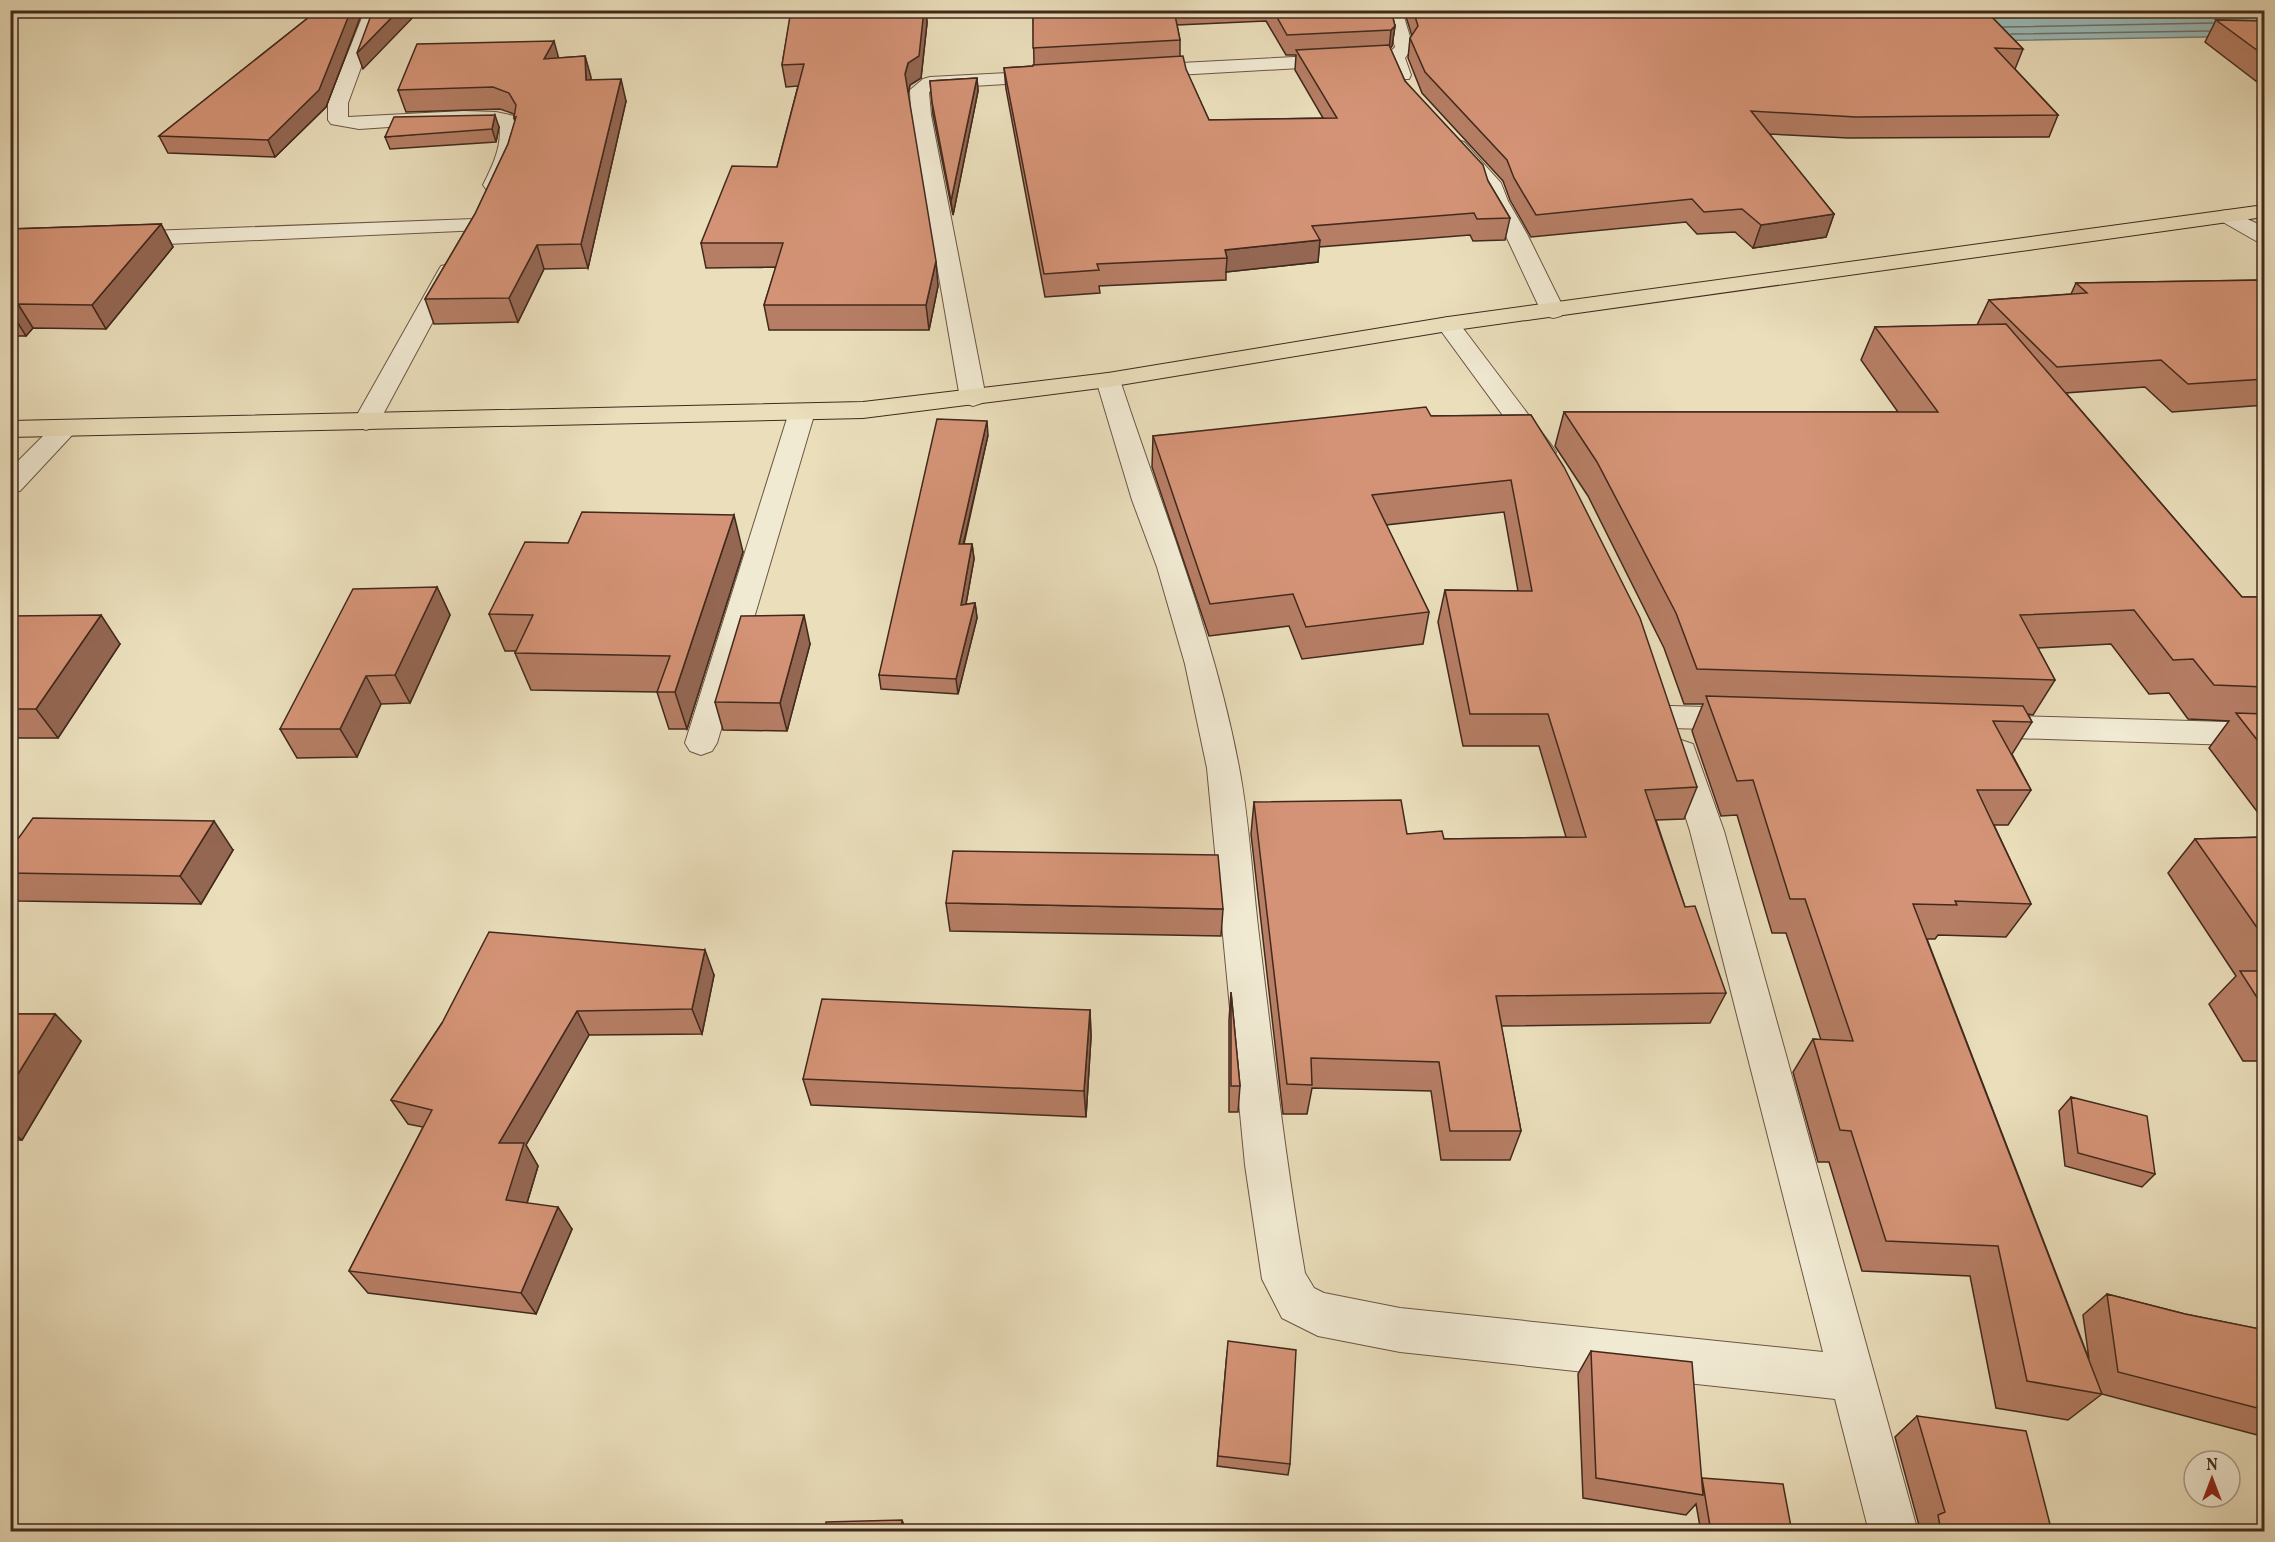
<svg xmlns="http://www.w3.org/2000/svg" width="2275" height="1542" font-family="Vollkorn,serif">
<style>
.water{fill:#9abbb9;stroke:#77817b;stroke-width:1.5}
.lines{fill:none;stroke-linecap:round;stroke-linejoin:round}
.shore{stroke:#6e726b;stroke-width:1.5}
.minor-casing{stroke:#6c5644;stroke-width:2}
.primary-casing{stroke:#42291d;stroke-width:2}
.minor{fill:#f1ead3;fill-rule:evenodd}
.primary{fill:#eadebb;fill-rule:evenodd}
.wall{fill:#b67e65;stroke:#42291d;stroke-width:1.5;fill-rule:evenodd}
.shaded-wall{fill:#946753;stroke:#42291d;stroke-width:1.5}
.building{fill:#d49376;stroke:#42291d;stroke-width:1.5}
</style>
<rect width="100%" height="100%" fill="#eadebb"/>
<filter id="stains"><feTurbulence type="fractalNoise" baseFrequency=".00333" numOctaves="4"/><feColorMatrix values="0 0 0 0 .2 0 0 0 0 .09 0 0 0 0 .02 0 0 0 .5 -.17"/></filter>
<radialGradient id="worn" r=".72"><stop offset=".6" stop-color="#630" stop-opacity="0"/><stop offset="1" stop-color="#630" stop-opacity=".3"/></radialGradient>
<path class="water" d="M1946,11H2264V36L1978,41Z"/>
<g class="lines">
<path class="shore" d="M1995,18L2264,13
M2003,27L2213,23
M2011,34L2209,31"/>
<g class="minor-casing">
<path id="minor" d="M365,10H382L348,103V117L464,111L496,112L514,116C528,136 513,171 500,189L493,191L486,189L483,185C492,167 503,145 499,124L464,122L359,129L331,124L328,120V103Z
M1385,10H1402L1413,47L1405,58L1411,75L1409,79H1395L1388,63L1142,77L1136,75L1133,71L1136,67L1142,65L1390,52L1395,47Z
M1049,71L1056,73L1058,77L1056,81L940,88L929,92L931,115L986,398L982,403L973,406L964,403L960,398L911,115L910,90L923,79L930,77Z
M1457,140L1464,142L1501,183L1508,201L1527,234L1565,311L1561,316L1553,318L1545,316L1541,311L1505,234L1486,201L1481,185L1447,146L1450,142Z
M2229,210L2264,227V242L2256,241L2221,221L2218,216L2221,211Z
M474,219L482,220L485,225L482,230L122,246L114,244L111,239L114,234L122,232Z
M449,264L457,266L460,271L379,422L375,427L366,430L357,427L353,422L438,271L441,266Z
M1448,317L1456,319L1552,446L1556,452L1552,458L1543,460L1534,458L1436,324L1440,319Z
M1108,373L1117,375L1120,380C1162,508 1214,634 1239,767C1249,819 1252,874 1258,927C1272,1042 1285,1158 1305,1273L1314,1288L1324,1293L1400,1308L1823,1352L1690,831L1665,752L1669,744L1681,740L1693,744L1724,831L1918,1532H1869L1835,1399L1400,1352L1318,1336L1282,1318L1262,1279L1245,1165L1207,768L1185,664L1157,567L1132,500L1096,380L1099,375Z
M802,404L811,407L815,412L717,743L712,751L701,755L690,751L685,743L789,412L793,407Z
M65,420L74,423L78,428L74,433L20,491L10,493V469L56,423Z
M1670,706L1743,708L1754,711L1759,719L1754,727L1743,730L1670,728L1659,725L1654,717L1659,709Z
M1983,715L2264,723V746L1983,737L1972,734L1967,726L1972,718Z"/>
</g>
<g class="primary-casing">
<path id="primary" d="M2264,205V217L1448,331L1108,387L863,418L10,437V421L863,402L1108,373L1448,317Z"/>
</g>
<use href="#minor" class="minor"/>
<use href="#primary" class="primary"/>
</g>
<path class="wall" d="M318,10H363L326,107L275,157L168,153L159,136Z
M790,10H926L927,23L921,78L910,85L908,94L938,286L929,330H769L764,305L776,267L706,268L701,243L777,167L798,86L786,87L782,65L791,13Z
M1033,10H1391L1395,26L1392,46L1390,48L1405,81L1488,181L1510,218L1505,240L1473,241L1470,235L1319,247L1318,262L1226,272V280L1099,286L1100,293L1045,297L1006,89L1004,68L1033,66L1034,65ZM1266,21L1286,55H1296L1295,70L1323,118L1209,120L1180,57V40L1177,25Z
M1404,10H1985L2023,49L2015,69L2058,115L2049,137L1848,138L1769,134L1834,214L1826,237L1753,248L1735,232L1697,234L1686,222L1531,237L1510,200L1503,181L1422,93L1408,58L1410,38L1412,36Z
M2216,20L2265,21V88L2205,42Z
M585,56L591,80L626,101L588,268L544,269L518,322L434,324L425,299L475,214L508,144L515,122L514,118V114L500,109L406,112L398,90L559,58Z
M977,78L978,91L953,215L933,115L930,81Z
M499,127L496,142L390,149L385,137Z
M161,224L173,247L106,329L33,328L26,336H10V229Z
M2265,280V405L2172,412L2145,387L2066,393L2242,597H2265V822L2209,748L2229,721L2188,719L2169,693L2149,694L2111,644L2038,648L2055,680L2033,715L2028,714L2032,722L2012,754L2031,790L2008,825H1994L2031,904L2006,937L1938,935L1935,939H1927L2089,1359L2083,1315L2107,1294L2185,1314L2265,1330V1437L2102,1394L2068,1420L1996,1408L1970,1276L1862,1271L1829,1162H1818L1793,1072L1813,1039L1821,1040L1786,933H1772L1737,815L1721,816L1692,731L1703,704H1684L1664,648L1588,496L1555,446L1564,412H1898L1861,360L1875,327L1977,325L1989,300L2071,294L2076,283Z
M1531,415L1697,787L1684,819L1656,820L1685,907L1726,993L1710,1023L1501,1026L1521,1131L1510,1160H1441L1431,1091L1312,1088L1307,1114H1283L1251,834L1254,802L1407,834L1444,839L1566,837L1539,746H1463L1438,622L1445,590L1518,591L1504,512L1386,525L1429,612L1423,644L1302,659L1289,626L1209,636L1152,467L1153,436L1431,416Z
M988,435L964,544H972L974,559L966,604L975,603L977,618L958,694L881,689L879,675Z
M568,543L743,552L687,729H669L657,692L531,690L515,653L516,651H505L489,614Z
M437,587L450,615L410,703L381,704L357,757L297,758L280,729Z
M10,616L120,644L58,738H10Z
M810,644L787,731L723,730L715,702Z
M2265,837V1061H2243L2209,1004L2236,976L2168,873L2195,839Z
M233,850L201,904L19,901L10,891V873Z
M946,903L1223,909L1221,936L950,931Z
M714,975L702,1034L589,1035L526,1145L538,1166L527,1203L572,1229L536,1314L368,1293L349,1271L423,1127L408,1124L391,1100L442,1023Z
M1231,992L1240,1086L1238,1112H1229V1020Z
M1090,1010L1091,1037L1086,1117L811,1105L803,1079Z
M10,1014H55L81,1041L22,1140H10Z
M2071,1097L2155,1174L2142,1187L2065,1166L2059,1111Z
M1591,1351L1702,1478L1792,1532H1701L1696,1504L1686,1515L1583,1498L1578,1374Z
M1227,1353L1290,1464L1288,1475L1217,1466Z
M1917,1416L2052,1532H1917L1920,1529L1895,1437Z"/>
<path class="shaded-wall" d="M351,10H363L326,107L275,157L268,140Z
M399,10H420L363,69L357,53Z
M924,10H926L927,23L921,78L910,85L907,97L905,74Z
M1395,26L1392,46L1389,50L1391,30Z
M554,41L560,63L544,59Z
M585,56L591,77L592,102L586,80Z
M977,78L978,91L953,215L951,201Z
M621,79L626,101L588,268L581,244Z
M495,115L499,127L496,142L492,129Z
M1834,214L1826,237L1753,248L1761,225Z
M161,224L173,247L106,329L92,305Z
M1320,240L1318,262L1226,272L1227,258L1225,250Z
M537,245L544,269L518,322L509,298Z
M936,261L938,286L929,330L926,305Z
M18,304L33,328L26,336L11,312Z
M987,421L988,435L960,558L959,544Z
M734,515L743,552L687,729L675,692Z
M972,544L974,559L963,620L961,605Z
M437,587L450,615L410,703L395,675Z
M975,603L977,618L958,694L956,679Z
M101,615L120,644L58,738L36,709Z
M804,615L810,644L787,731L780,703Z
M366,676L381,704L357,757L340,729Z
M214,821L233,850L201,904L180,876Z
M705,950L714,975L702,1034L692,1009Z
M1090,1010L1091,1037L1086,1117L1084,1091Z
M577,1011L589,1035L526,1145L538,1166L521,1223L506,1200L499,1143Z
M55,1014L81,1041L22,1140L10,1130V1087Z
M558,1207L572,1229L536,1314L521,1293Z
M902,1520L906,1530V1532H901Z"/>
<path class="building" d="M318,10H351L319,90L268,140L159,136Z
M373,10H399L357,53Z
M924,10L919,56L908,63L905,74L936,261L926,305H764L783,243H701L732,166L777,167L804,64L782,65L791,10Z
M1033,10H1174L1180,40L1033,48Z
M1273,10H1391L1395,26L1391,30L1287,35Z
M1413,10H1985L2023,49L1995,48L2058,115L1856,117L1751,111L1834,214L1761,225L1742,209L1704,212L1692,199L1536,215L1514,178L1507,160L1425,72L1410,38L1418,26Z
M2216,20L2265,21V56Z
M554,41L544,59L585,56L586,80L621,79L581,244L537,245L509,298L425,299L475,214L508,144L516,117L514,118L516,105L509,93L493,87L398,90L417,44Z
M1389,45L1405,81L1483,165L1488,181L1510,218L1477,219L1474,213L1312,226L1320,240L1225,250L1227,258L1097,264L1099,270L1044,274L1004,68L1033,66V65L1183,56L1186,69L1209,120L1337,118L1296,50Z
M977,78L951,201L932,102L930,81Z
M495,115L492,129L385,137L394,117Z
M161,224L92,305L18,304L10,312V229Z
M2265,280V379L2188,384L2161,360L2057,367L1989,300L2087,293L2076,283Z
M2006,324L2242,597H2265V687L2214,685L2193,659L2173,660L2134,610L2020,615L2055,680L1697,669L1676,613L1597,462L1564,412H1938L1875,327Z
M1426,407L1431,416L1531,415L1564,467L1640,618L1697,787L1645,790L1685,907L1695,906L1726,993L1496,996L1521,1131H1450L1439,1062L1311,1058L1312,1085L1287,1084L1254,802L1401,800L1407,834L1442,831L1444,839L1586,837L1548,714H1470L1445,590L1532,591L1511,480L1372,495L1429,612L1306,627L1293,594L1210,604L1153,436Z
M937,419L987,421L959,544H972L961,605L975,603L956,679L879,675Z
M582,512L734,515L675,692H657L670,656L515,653L533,615L489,614L525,542L568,543Z
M437,587L395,675L366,676L340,729H280L353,589Z
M101,615L36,709H10V616Z
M804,615L780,703L715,702L741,616Z
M1706,696L2023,706L2032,722L1993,721L2031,790H1977L2031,904L1955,901L1957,905L1913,904L2102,1394L2027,1381L1998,1246L1886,1241L1851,1131L1840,1130L1813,1039L1853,1041L1805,899H1790L1753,780L1737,781Z
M2236,713L2265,714V750Z
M33,818L214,821L180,876L10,873V850Z
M2265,837V939L2195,839Z
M953,851L1218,855L1223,909L946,903Z
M489,932L705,950L692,1009L577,1011L499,1143H524L506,1200L558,1207L521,1293L349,1271L432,1110L391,1100L442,1023Z
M2240,971H2265V1010Z
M1231,992L1240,1086H1231Z
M822,999L1090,1010L1084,1091L803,1079Z
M10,1014H55L10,1087Z
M2071,1097L2147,1116L2155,1174L2078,1153Z
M2107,1294L2185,1314L2265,1330V1410L2118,1372Z
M1228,1341L1296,1350L1290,1464L1218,1456Z
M1591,1351L1692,1362L1703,1495L1596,1478Z
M1917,1416L2026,1431L2052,1532H1941L1938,1515L1945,1512Z
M1702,1478L1783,1484L1792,1532H1711Z
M902,1520L901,1532H825L826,1522Z"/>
<rect width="2275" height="1542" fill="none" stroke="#eadebb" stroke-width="36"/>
<rect x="12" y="12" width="2251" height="1518" fill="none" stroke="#42291d" stroke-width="3"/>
<rect x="18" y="18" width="2239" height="1506" fill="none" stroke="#42291d" stroke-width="1.5"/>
<g transform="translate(2212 1479)"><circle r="28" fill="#f1ead3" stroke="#ab9d8a" stroke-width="1.5"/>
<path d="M0-4.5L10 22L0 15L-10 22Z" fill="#8f2418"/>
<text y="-9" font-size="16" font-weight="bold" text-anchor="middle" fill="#42291d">N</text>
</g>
<rect width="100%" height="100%" filter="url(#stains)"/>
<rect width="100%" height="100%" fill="url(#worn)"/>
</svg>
